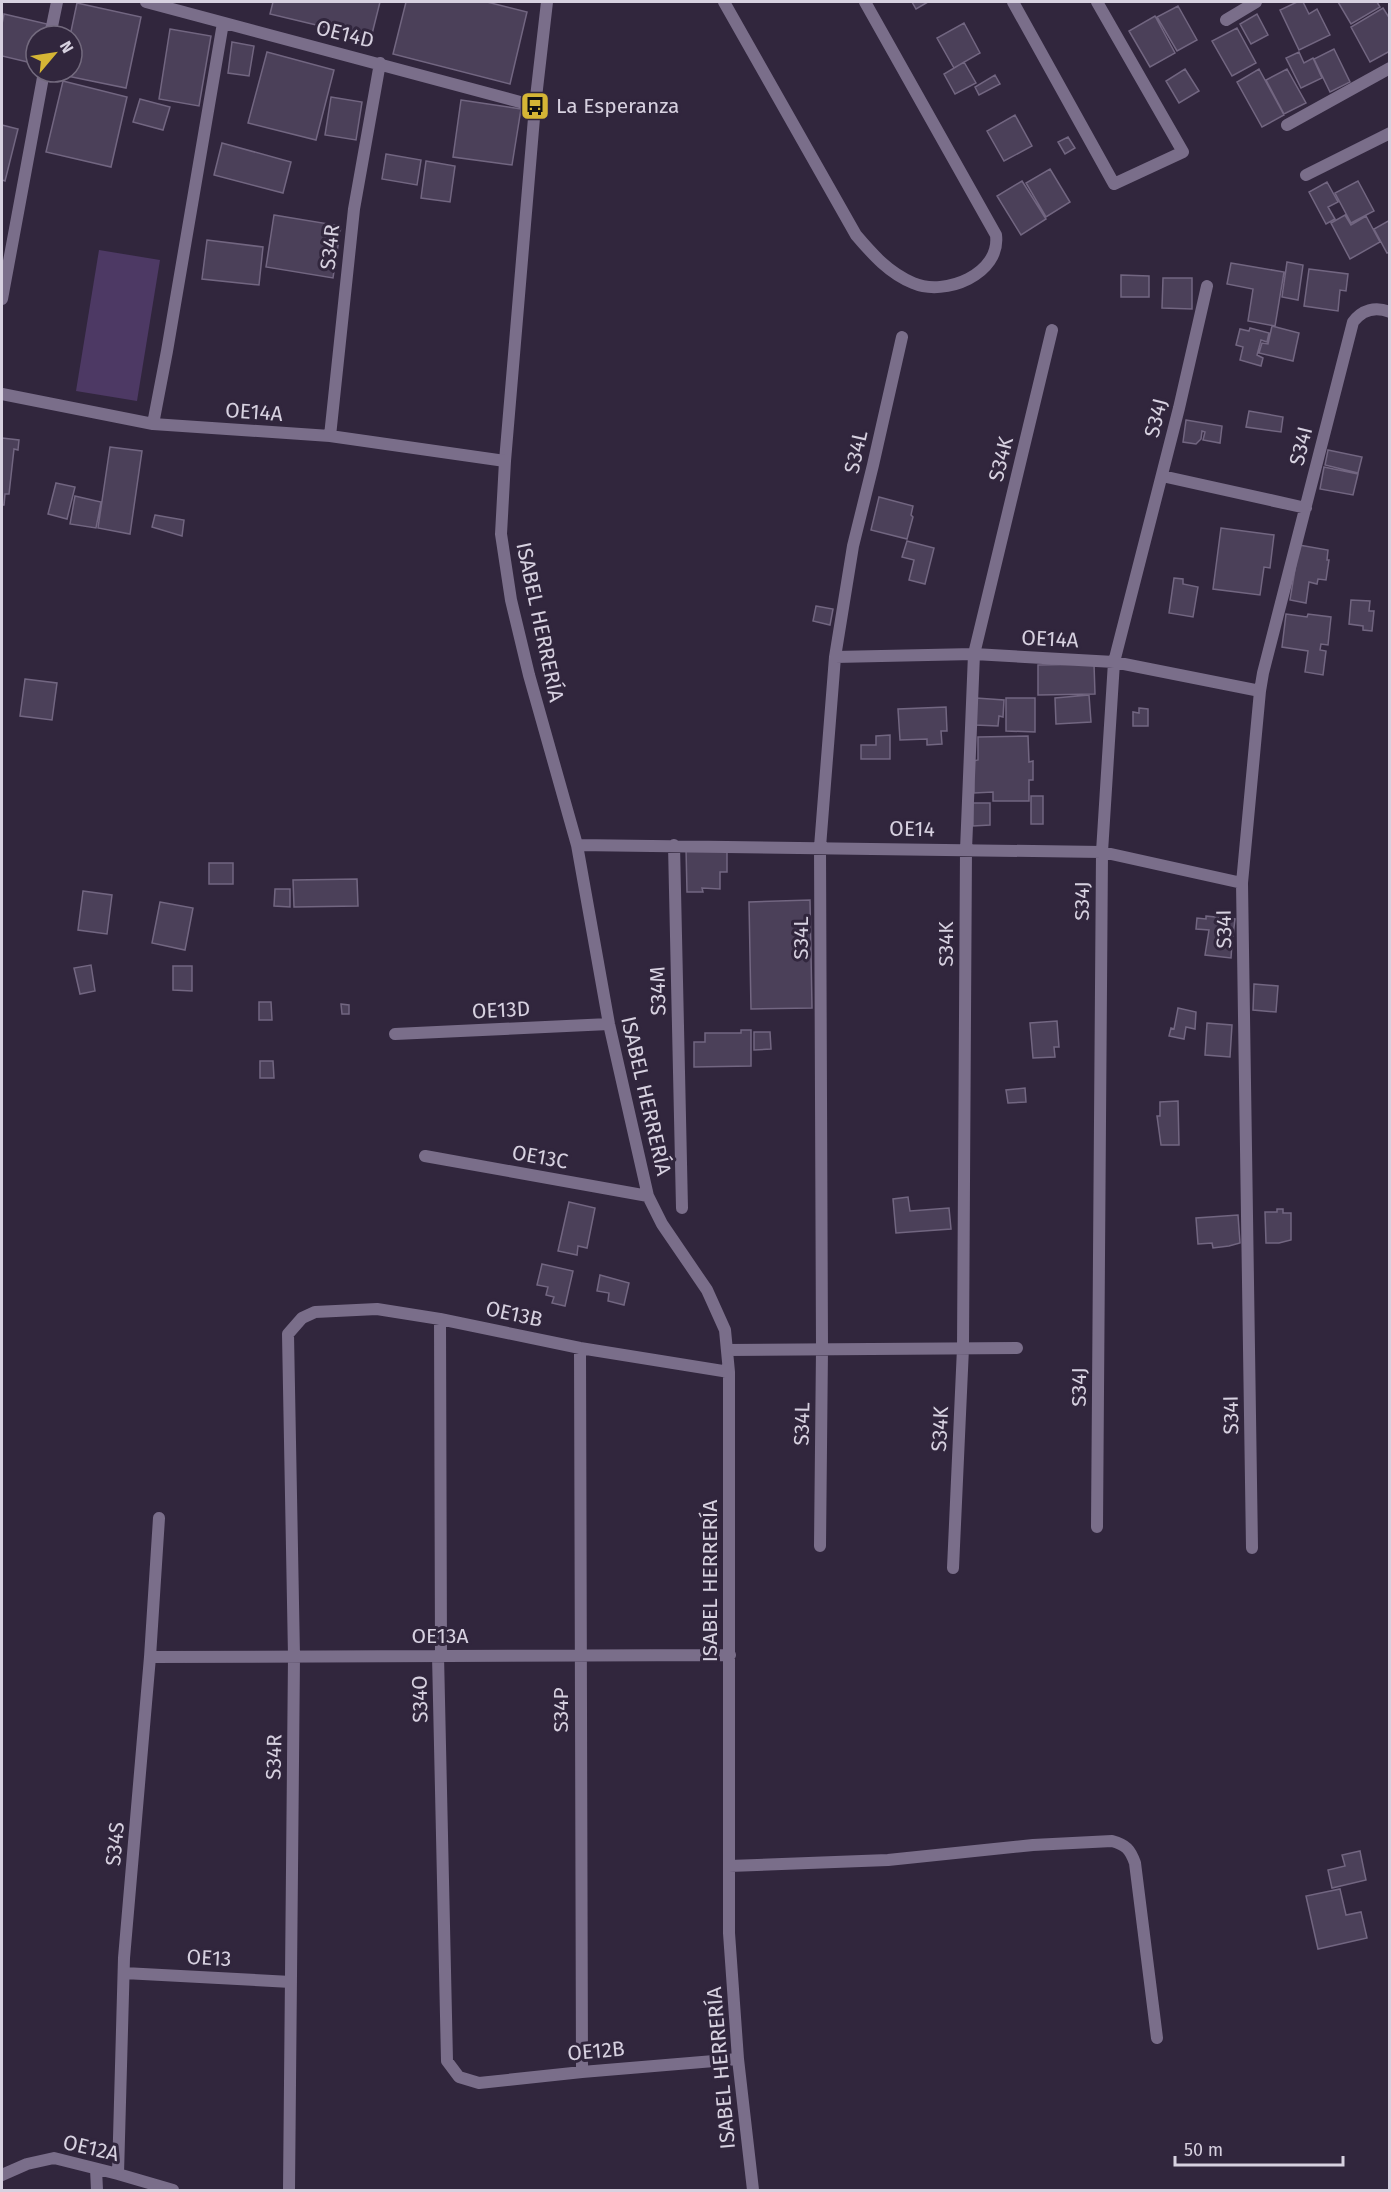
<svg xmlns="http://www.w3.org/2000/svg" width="1391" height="2192" font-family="'Fira Sans',sans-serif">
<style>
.green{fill:#4d3964}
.building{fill:#4b4059;stroke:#726681;stroke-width:1.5}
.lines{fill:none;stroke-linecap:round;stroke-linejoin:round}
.minor{stroke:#7a6e8a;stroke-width:12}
.labels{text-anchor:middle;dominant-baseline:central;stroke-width:6;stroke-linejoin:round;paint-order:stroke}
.street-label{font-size:21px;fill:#d7d1e0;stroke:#31263d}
.poi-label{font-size:21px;fill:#d7d1e0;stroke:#31263d;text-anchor:start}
</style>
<rect width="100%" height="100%" fill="#31263d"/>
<path class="green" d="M99,250L160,260L137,401L76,391Z"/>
<path class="building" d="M273,2H380L371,38L270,14Z
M406,2H487L527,12L510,84L393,54Z
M912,2H928L916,9Z
M1297,2H1303L1309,14L1317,9L1330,35L1299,50L1280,10Z
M1338,2H1377L1380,7L1351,24Z
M77,3L141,17L126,88L62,75L63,72H72L70,36Z
M1178,6L1197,40L1177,51L1157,17Z
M1383,8L1390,19V51L1370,62L1351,27Z
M4,14L47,24L44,36H36V64L2,56V24Z
M1257,14L1268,35L1251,44L1240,24Z
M1155,16L1175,53L1150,67L1129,31Z
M964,23L980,53L954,68L937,38Z
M1237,28L1256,63L1232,76L1212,41Z
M170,29L211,36L199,106L159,99Z
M232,42L254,46L249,76L228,73Z
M1334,49L1350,82L1330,92L1314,59Z
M267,52L334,70L316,140L248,123Z
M1299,52L1304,63L1313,58L1322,78L1301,88L1286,58Z
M964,62L976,83L955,94L944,74Z
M1185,69L1199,91L1179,103L1166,81Z
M1259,69L1284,115L1262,127L1237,82Z
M1287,69L1306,103L1284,114L1266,80Z
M995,75L1000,84L979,95L975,87Z
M63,81L127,97L111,167L46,152Z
M331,97L362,102L356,140L325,135Z
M140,99L170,107L163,130L133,122Z
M461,100L521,109L512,165L453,157Z
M1015,115L1032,146L1004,161L987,131Z
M2,125L18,129L5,181L2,180Z
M1068,137L1075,148L1065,154L1058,142Z
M222,143L291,162L283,193L214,175Z
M386,154L421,160L417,185L382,179Z
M426,161L455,166L450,202L421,198Z
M1050,169L1070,202L1046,217L1026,183Z
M1022,181L1046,219L1021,235L997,196Z
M1358,181L1374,211L1351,223L1335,193Z
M1327,182L1338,202L1328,207L1335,219L1326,224L1309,192Z
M274,215L341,226L333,278L266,267Z
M1345,215L1351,225L1366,216L1380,242L1350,259L1331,223Z
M1390,220V252L1387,253L1374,229Z
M207,240L263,247L259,285L202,279Z
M1287,262L1303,265L1298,300L1282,297Z
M1231,263L1284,272L1275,326L1248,321L1253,289L1227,284Z
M1309,269L1348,274L1346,291L1340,290L1338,311L1304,306Z
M1121,275L1149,276V297H1121Z
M1163,278H1192V309L1162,308Z
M1272,326L1299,333L1293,361L1259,353L1262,343L1268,344Z
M1250,328L1269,333L1267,342L1261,340L1257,355L1263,358L1261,366L1240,360L1243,347L1236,345L1240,329L1249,331Z
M1249,411L1283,417L1281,432L1246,427Z
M1186,420L1222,426L1220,443L1203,440L1205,432L1202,431L1201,439L1196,444L1183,442Z
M2,438L19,440L18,450L14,449L9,494H5L4,505H2Z
M110,447L142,451L130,534L98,528Z
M1328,450L1362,457L1358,473L1325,465Z
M1324,467L1358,474L1353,495L1320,489Z
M56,483L75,487L67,519L48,514Z
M75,496L101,502L96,528L70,524Z
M879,497L913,506L911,515L913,517L907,539L871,530Z
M155,515L184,520L182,536L152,527Z
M1221,528L1274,535L1270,568L1264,567L1260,595L1213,589Z
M907,541L934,548L925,584L909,580L914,560L902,557Z
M1299,545L1328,550L1327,560H1329L1326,580L1318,579L1317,584L1309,582L1306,603L1290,600Z
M1174,578L1183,579V584L1198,587L1193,617L1169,613Z
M1351,600L1370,601L1369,611H1374L1372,631L1363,630V626L1349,624Z
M816,606L833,609L830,625L813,621Z
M1286,614L1307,617L1308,614L1331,617L1328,645L1321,644L1320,650L1326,651L1323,675L1305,672L1308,651L1282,647Z
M1094,664L1095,694L1038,695V665Z
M25,679L57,683L52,720L20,716Z
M1089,695L1091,722L1056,724L1055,698Z
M976,698L1004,700L1003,717L999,716L998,726L975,725Z
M1006,698H1035V732L1006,731Z
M946,707L947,731H941L942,744L927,745V739L900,740L898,709Z
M1139,708L1148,709V726H1133V712L1139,713Z
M890,735V759H861V745H876V736Z
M1028,736L1029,762L1033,761V780H1029V801H993V792L974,793L973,761L978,760V737Z
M1031,796H1043V824H1031Z
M973,803H990V825L973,826Z
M686,848L727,852V872H720V889L702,888L703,892H687Z
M209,863H233V884H209Z
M357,879L358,906L294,907L293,880Z
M275,889H290V907L274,906Z
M83,891L112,895L107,934L78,930Z
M810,900L812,1008L751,1009L749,902Z
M160,902L193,908L185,950L152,943Z
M1206,916L1235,919L1233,936H1230V943H1232L1231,958L1205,955L1209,930L1196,929L1197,918L1206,919Z
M91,965L95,991L80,994L74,968Z
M173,966H192V991L173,990Z
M1254,984L1278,986L1276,1012L1253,1010Z
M259,1002H271L272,1020H259Z
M341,1004L349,1005V1014H342Z
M1178,1008L1196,1012L1195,1029L1186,1027L1184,1039L1169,1036L1171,1028L1174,1029Z
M1057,1021L1059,1047H1054L1055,1057L1033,1058L1030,1023Z
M1207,1023L1232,1025L1230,1057L1205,1055Z
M741,1030H751V1066L694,1067V1042H705V1033H741Z
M754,1032H770L771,1049L754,1050Z
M260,1061H273L274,1078H260Z
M1025,1088L1026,1102L1008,1103L1006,1090Z
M1178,1101L1179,1145H1161L1157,1116H1160V1102Z
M908,1197L910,1211L949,1208L951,1229L896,1233L893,1199Z
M569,1202L595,1208L587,1248L578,1246L577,1255L558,1251Z
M1277,1209H1283V1213H1291V1240L1279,1243H1266L1265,1212H1277Z
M1238,1215L1240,1243L1229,1246L1213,1248L1212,1243L1198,1244L1196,1218Z
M542,1264L573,1271L565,1306L552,1303L554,1297L546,1295L548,1287L537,1285Z
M600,1275L629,1283L624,1305L608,1301L609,1293L597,1291Z
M1360,1851L1366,1880L1332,1888L1328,1870L1345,1866L1342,1855Z
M1340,1889L1346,1915L1361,1912L1367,1938L1318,1949L1306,1896Z"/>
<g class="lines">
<path class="minor" d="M146,2L535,106
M547,2L535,106L505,461L501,534L511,600L529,675L577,845L609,1024L648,1196L662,1224L707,1290L725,1330L729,1372V1933L738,2059L753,2190
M724,2L856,235C873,255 889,273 913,283C945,297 1001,274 996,235L865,2
M1013,2L1114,184L1183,152L1097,2
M1226,20L1256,2
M50,36L57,2
M1287,125L1390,68
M1306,175L1390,133
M2,299L44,72
M2,394L153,424L330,436L505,461
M153,424L167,351L223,23
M330,436L354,209L380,63
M1162,476L1306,508
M835,657L974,654L1114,662L1260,691
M577,845L1102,852L1242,883
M674,845L682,1208
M395,1034L609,1024
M425,1156L648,1196
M440,1319L441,1655H438L447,2061L459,2077L479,2083L582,2072L738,2059
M580,1348L582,2072
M727,1350L1017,1348
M1097,1527L1102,852L1114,662L1179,408L1207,286
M820,1546L822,1349L820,847L835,657L853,546L873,465L902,337
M1252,1548L1242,883L1260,691L1263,673L1353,322C1362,310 1375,306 1390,312
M953,1568L963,1348L966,850L974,654L1052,330
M150,1657L730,1655
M729,1866L888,1860L1033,1845L1112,1841C1126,1845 1130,1849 1135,1863L1157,2038
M124,1973L291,1982
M96,2169L97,2190
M118,2174L124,1958L150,1657L159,1518
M2,2175L27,2164L54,2158L118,2174L173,2190
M289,2190L294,1656L288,1334L302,1318L315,1312L377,1309L440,1319L580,1348L729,1372"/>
</g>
<defs>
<g id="bus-square" transform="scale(1.5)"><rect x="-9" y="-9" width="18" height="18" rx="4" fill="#d5b535" stroke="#31263d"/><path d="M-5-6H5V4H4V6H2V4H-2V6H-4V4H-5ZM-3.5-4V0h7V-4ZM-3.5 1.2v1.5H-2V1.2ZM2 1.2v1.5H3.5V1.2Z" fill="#111"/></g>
</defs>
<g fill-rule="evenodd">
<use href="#bus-square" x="535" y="106"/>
</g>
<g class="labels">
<g class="street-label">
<text transform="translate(345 34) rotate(14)">OE14D</text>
<text transform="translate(330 247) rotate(-84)">S34R</text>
<text transform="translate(254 412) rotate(4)">OE14A</text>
<text transform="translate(1156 418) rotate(-76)">S34J</text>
<text transform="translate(1301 446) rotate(-76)">S34I</text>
<text transform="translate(856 452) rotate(-77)">S34L</text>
<text transform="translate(1001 459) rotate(-76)">S34K</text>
<text transform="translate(540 622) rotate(78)">ISABEL HERRERÍA</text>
<text transform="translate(1050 639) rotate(3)">OE14A</text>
<text transform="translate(912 829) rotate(1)">OE14</text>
<text transform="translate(1082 901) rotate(-90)">S34J</text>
<text transform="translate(1224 929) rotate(-91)">S34I</text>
<text transform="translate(801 938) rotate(-90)">S34L</text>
<text transform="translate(946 944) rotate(-90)">S34K</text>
<text transform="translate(658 991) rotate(-91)">S34M</text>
<text transform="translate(501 1010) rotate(-3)">OE13D</text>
<text transform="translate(646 1096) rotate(77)">ISABEL HERRERÍA</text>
<text transform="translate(540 1157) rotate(10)">OE13C</text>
<text transform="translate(514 1314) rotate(12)">OE13B</text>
<text transform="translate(1079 1387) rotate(-90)">S34J</text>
<text transform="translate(1231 1415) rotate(-91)">S34I</text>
<text transform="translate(802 1424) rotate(-89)">S34L</text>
<text transform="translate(940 1429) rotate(-87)">S34K</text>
<text transform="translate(710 1581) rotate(-90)">ISABEL HERRERÍA</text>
<text x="440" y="1636">OE13A</text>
<text transform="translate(420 1699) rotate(-91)">S34O</text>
<text transform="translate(561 1710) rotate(-90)">S34P</text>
<text transform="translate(274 1757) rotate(-89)">S34R</text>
<text transform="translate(115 1844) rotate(-85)">S34S</text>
<text transform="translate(209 1958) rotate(3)">OE13</text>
<text transform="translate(596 2051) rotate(-5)">OE12B</text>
<text transform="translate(721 2068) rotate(-95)">ISABEL HERRERÍA</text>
<text transform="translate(91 2148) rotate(13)">OE12A</text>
</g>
<g class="poi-label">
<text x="556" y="106">La Esperanza</text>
</g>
</g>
<rect width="1391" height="2192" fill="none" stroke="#d7d1e0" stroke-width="6"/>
<g transform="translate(54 54) rotate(61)"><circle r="28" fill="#31263d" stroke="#736a7e" stroke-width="1.5"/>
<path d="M0-4.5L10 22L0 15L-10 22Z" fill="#d5b535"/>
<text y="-9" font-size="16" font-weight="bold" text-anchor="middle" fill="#d7d1e0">N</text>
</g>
<path d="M1175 2156v9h168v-9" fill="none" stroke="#d7d1e0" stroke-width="3"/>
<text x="1184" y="2156" font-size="18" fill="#d7d1e0" stroke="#31263d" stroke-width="4.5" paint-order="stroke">50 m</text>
</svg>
